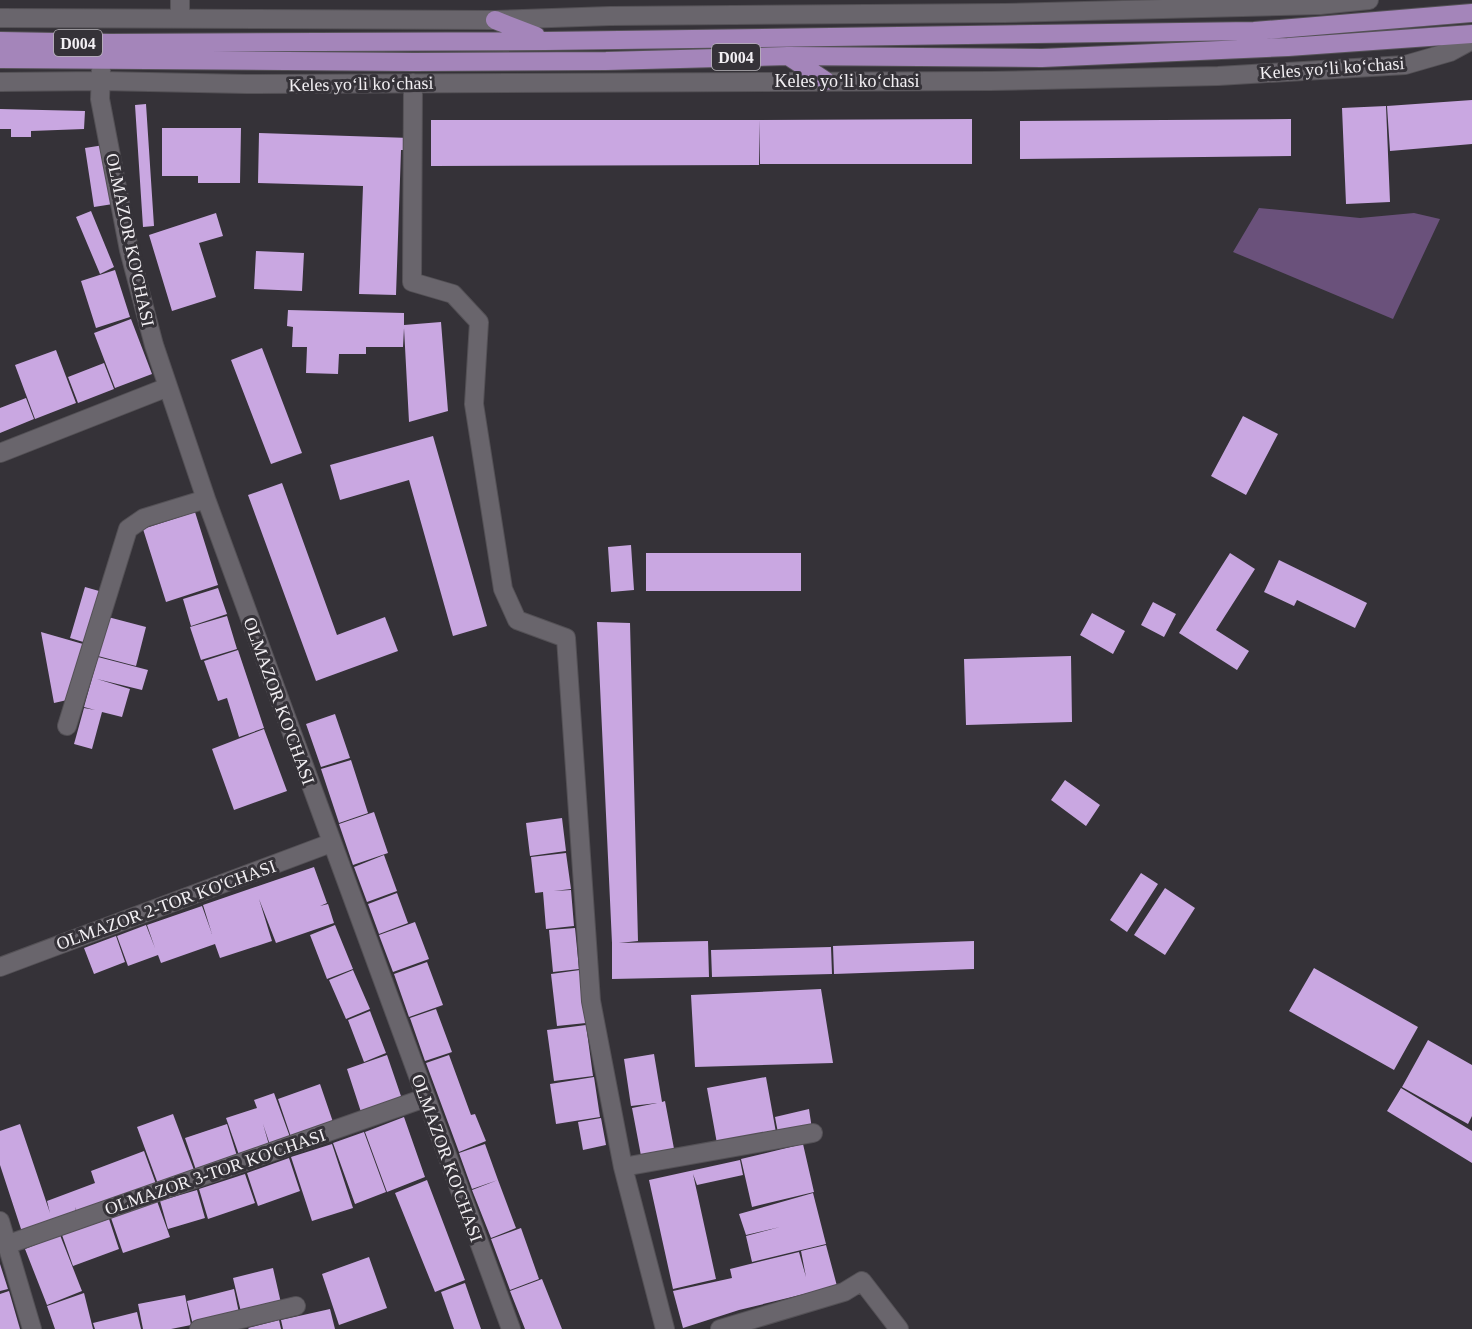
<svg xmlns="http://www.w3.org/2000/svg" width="1472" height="1329" font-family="'Times New Roman',serif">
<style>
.green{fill:#6a517b}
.building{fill:#c9a7e1}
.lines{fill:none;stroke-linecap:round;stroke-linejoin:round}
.minor-casing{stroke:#545156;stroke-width:20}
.major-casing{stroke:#545156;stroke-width:20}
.minor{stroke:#69656c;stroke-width:18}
.major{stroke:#a485ba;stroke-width:18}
.labels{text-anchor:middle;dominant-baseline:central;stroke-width:6;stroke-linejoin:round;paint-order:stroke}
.shield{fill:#353238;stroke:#b9b6bb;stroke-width:1.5}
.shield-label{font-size:16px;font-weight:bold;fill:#f2eff3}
.street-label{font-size:18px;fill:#f2eff3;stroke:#353238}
</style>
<rect width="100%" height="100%" fill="#353238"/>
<path class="green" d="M1259,208L1360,218L1414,213L1440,219L1393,319L1233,252Z"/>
<path class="building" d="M1472,100V144L1390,151L1387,106Z
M146,104L154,226L143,227L135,105Z
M1386,106L1390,202L1346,204L1342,108Z
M0,109L85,111L84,129L31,131V137H11V129H0Z
M972,119V164H760V120Z
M1291,119V156L1020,159V121Z
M431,120H760L759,165L431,166Z
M162,128H241L240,183H198V176H162Z
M259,133L410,138V150H401L396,295L359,294L363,186L258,183Z
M104,145L113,204L94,207L85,148Z
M91,211L114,267L100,274L76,217Z
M216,213L223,236L199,243L216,297L172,311L149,235Z
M256,251L304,253L302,291L254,289Z
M115,270L130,317L96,328L81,281Z
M288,310L404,313V325L441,322L448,411L409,422L404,328L403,347H366V354H339L338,374L306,373L307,347H292L293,327L287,326Z
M131,319L152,374L115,388L94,333Z
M262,348L302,453L271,464L231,360Z
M56,350L76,403L35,419L15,365Z
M104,363L114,389L78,403L68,377Z
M26,398L34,419L0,433V408Z
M1243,416L1278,434L1246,495L1211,476Z
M433,436L487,626L453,636L409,480L340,500L330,465Z
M282,483L337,635L385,617L398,651L316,681L248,495Z
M195,512L218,585L166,602L143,529Z
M631,545L634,590L611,592L608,547Z
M646,553H801V591H646Z
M1230,553L1255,569L1216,630L1249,651L1237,670L1179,633Z
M1279,560L1367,603L1355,628L1297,600L1294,606L1264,592Z
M85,587L106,593L90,644L70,638Z
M218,588L227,614L191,626L183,599Z
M1153,602L1176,614L1164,637L1141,625Z
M1092,613L1125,631L1113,654L1080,635Z
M227,616L237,649L201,660L190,627Z
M108,617L146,627L136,666L98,656Z
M597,622L630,623L638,941L619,943L708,941L709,977L612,979V943Z
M41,632L90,646L76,698L54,703Z
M238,650L264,728L239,737L227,698L218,701L204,661Z
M1071,656L1072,722L966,725L964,659Z
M98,657L148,670L142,690L97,679L130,689L122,717L102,712L92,749L74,744L84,708L95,710L84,707Z
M335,714L350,758L321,767L306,724Z
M264,729L287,791L234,810L212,749Z
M351,760L368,813L339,823L321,769Z
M1065,780L1100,805L1086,826L1051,800Z
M374,812L388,853L353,865L339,824Z
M562,818L566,851L530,856L526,823Z
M566,853L571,889L554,891L571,890L574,926L546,929L543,892L535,893L531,857Z
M384,855L397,891L367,902L354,867Z
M314,867L327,903L320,906L328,904L334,923L276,943L259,899L272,941L220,958L215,944L161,963L158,955L128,966L117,936L146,925L155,948L147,925L202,906L212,934L203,905Z
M1141,873L1158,884L1127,932L1110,920Z
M1165,888L1195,908L1165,955L1134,935Z
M397,893L408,923L379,934L368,904Z
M415,922L429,959L393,972L379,935Z
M335,925L353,969L327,979L310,935Z
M575,928L579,969L553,972L549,930Z
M116,936L125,962L94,974L84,948Z
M974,941V969L834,974L833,946Z
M831,947L832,974L712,977L711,950Z
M427,962L443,1005L409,1017L394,974Z
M1314,968L1418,1027L1394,1070L1289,1011Z
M353,970L370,1009L346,1019L329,980Z
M580,970L586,1023L557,1026L551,974Z
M821,989L833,1063L695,1067L691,995Z
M436,1009L452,1052L425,1061L410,1018Z
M370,1011L386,1053L364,1062L348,1020Z
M586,1025L593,1076L554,1081L547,1030Z
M1428,1040L1472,1065V1116L1468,1124L1402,1087Z
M654,1054L662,1102L665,1101L675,1154L642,1161L632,1108L657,1103L631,1106L624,1059Z
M387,1055L402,1099L361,1112L347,1069Z
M449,1055L471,1115L475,1114L486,1141L459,1152L426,1063Z
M594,1077L600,1117L556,1124L550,1084Z
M766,1077L777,1138L718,1149L707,1088Z
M320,1084L333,1122L291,1137L278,1099Z
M1401,1088L1472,1131V1163L1387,1111Z
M274,1093L290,1137L270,1145L263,1124L269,1145L239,1155L226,1118L257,1108L254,1100Z
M809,1109L812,1129L779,1138L775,1117Z
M173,1114L194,1170L158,1184L137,1127Z
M404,1117L425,1177L387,1192L365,1132Z
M601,1118L606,1145L583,1150L578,1122Z
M20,1124L50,1213L47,1201L95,1183L91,1171L144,1151L156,1184L78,1214L75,1207L77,1214L22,1232L0,1165V1131Z
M227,1124L237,1156L196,1170L185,1138Z
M364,1132L386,1192L355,1204L333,1143Z
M332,1144L353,1208L312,1221L291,1157Z
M485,1144L498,1180L472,1189L459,1153Z
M803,1144L814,1192L752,1207L741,1159Z
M289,1158L300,1191L258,1206L247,1173Z
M740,1160L743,1175L697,1185L693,1174L716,1279L673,1289L649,1180Z
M245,1174L255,1203L208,1219L199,1189Z
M427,1180L465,1280L435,1292L395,1193Z
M498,1180L516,1228L491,1238L472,1190Z
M197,1190L205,1218L168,1229L160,1201Z
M813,1193L826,1244L752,1262L746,1236L780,1227L746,1235L739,1214Z
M157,1201L170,1237L123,1253L111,1218Z
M109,1219L119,1249L73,1266L62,1235Z
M521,1228L539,1279L510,1290L491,1239Z
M60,1235L82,1291L47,1305L25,1249Z
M826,1245L837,1286L739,1310L683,1328L673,1291L732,1278L730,1269L799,1252L806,1277L801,1251Z
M369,1257L387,1308L339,1325L322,1274Z
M0,1264L8,1289L0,1291Z
M273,1268L281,1303L241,1312L233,1278Z
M542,1279L562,1329H525L510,1291Z
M465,1283L481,1329H454L441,1292Z
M234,1289L239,1313L193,1325L187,1301Z
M9,1291L20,1329H0V1294Z
M84,1293L93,1329H55L47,1306Z
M185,1295L191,1325L171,1329H143L138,1304Z
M330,1309L335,1329H283L281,1320Z
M137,1312L141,1329H95L93,1323Z
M279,1320L281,1329H249L248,1328Z"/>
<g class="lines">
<g class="minor-casing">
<path id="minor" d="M180,0V18
M0,18L495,20L610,16L1004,13L1320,5L1369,0
M101,70L100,99L129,250L154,345L206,499L511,1329
M0,82L101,81L246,84L990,81L1218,76L1405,65L1450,52L1472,40
M413,83L412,282L453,294L479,322L474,404L503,589L517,620L566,638L591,1001L623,1167L665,1329
M0,453L168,387
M67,726L128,529L144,518L206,499
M0,967L331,843
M623,1167L813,1133
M0,1221L32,1329
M6,1245L425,1098
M199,1329L296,1306
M720,1329L844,1292L862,1281L899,1329"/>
</g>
<g class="major-casing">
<path id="major" d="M495,20L536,36
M0,41L110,43L546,41L1254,31L1472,13
M788,56L826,81
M0,59L414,62L606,61L788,56L1042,58L1288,47L1472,34"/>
</g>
<use href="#minor" class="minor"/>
<use href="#major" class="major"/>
</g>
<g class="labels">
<g class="shield">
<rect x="54" y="30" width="48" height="26" rx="4.5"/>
<rect x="712" y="44" width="48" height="26" rx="4.5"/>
</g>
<g class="shield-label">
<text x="78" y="43">D004</text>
<text x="736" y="57">D004</text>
</g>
<g class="street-label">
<text transform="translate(1332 68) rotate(-4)">Keles yoʻli koʻchasi</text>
<text x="847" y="81">Keles yoʻli koʻchasi</text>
<text transform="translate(361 84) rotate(-1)">Keles yoʻli koʻchasi</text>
<text transform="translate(130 240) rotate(78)">OLMAZOR KO'CHASI</text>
<text transform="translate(279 701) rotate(70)">OLMAZOR KO'CHASI</text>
<text transform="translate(166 905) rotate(-20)">OLMAZOR 2-TOR KO'CHASI</text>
<text transform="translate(447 1158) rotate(70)">OLMAZOR KO'CHASI</text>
<text transform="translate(215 1172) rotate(-19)">OLMAZOR 3-TOR KO'CHASI</text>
</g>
</g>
</svg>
